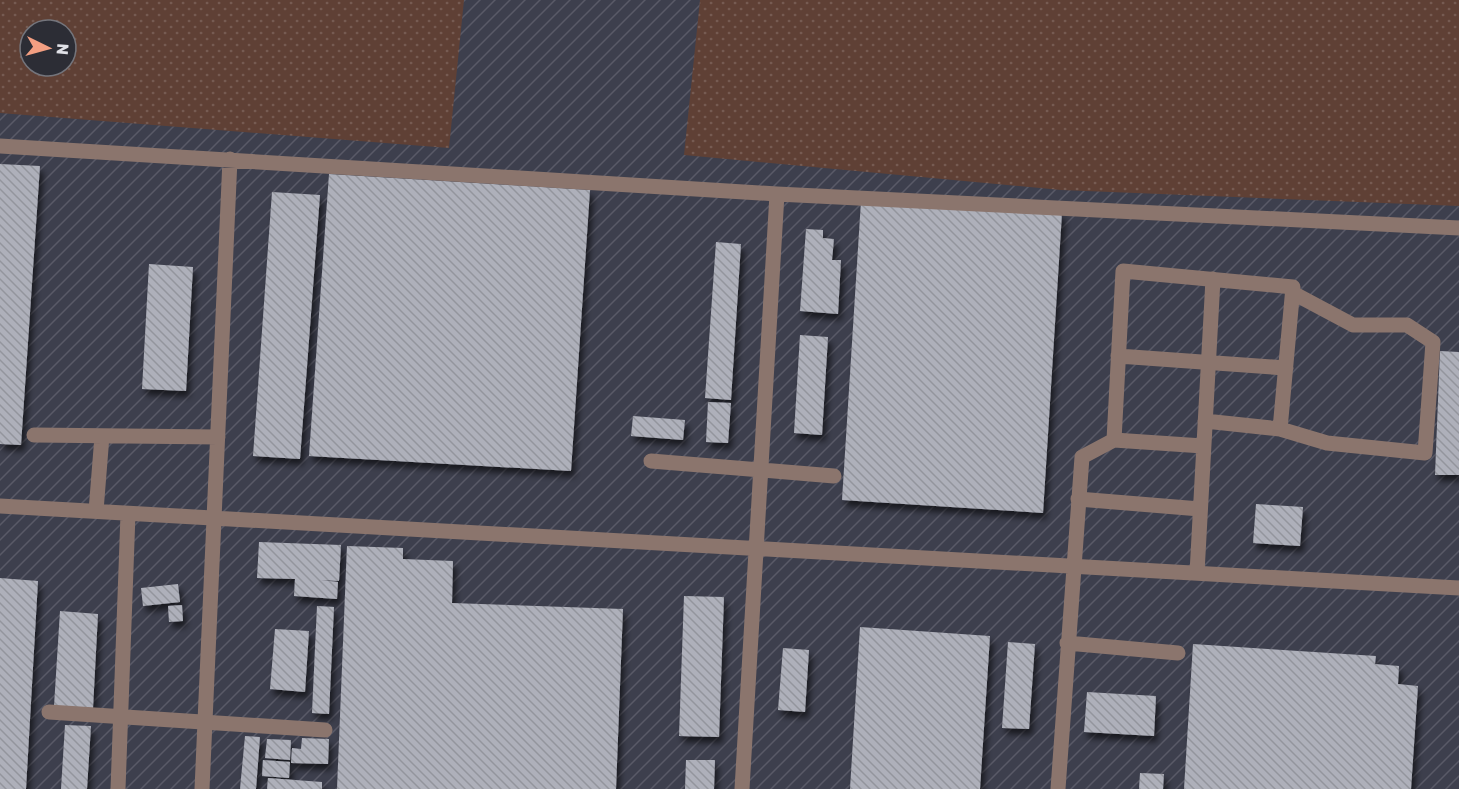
<svg xmlns="http://www.w3.org/2000/svg" width="1459" height="789" font-family="Rubik,sans-serif">
<style>
.industrial{fill:url(#industrial-furrows);fill-rule:evenodd}
.grass{fill:url(#grass-dots);fill-rule:evenodd}
.building{fill:url(#building-back-hatch);filter:url(#shadow)}
.lines{fill:none;stroke-linecap:round;stroke-linejoin:round}
.minor{stroke:#8b756d;stroke-width:15}
</style>
<defs>
<pattern id="industrial-furrows" width="10" height="10" patternUnits="userSpaceOnUse" patternTransform="scale(1.5)"><rect width="10" height="10" fill="#3d3f4d"/><path d="M-1 1l2-2M0 10L10 0M9 11l2-2" fill="none" stroke="#595a67"/></pattern>
<pattern id="grass-dots" width="8" height="8" patternUnits="userSpaceOnUse" patternTransform="scale(1.5)"><rect width="8" height="8" fill="#5f4035"/><path d="M2 2h.1M6 6h.1" fill="none" stroke="#765b52" stroke-width="1.8" stroke-linecap="round"/></pattern>
<pattern id="building-back-hatch" width="6" height="6" patternUnits="userSpaceOnUse" patternTransform="scale(1.5)"><rect width="6" height="6" fill="#aeb0ba"/><path d="M-1 5l2 2M0 0l6 6M5-1l2 2" fill="none" stroke="#93959d"/></pattern>
<filter id="shadow"><feDropShadow dx="3.5" dy="6" stdDeviation="3" flood-color="#0009"/></filter>
</defs>
<rect width="100%" height="100%" fill="#36373f"/>
<path class="industrial" d="M0,0H1459V789H0ZM30,30H66V66H30Z"/>
<path class="grass" d="M0,0H464L449,148L0,113ZM30,30H66V66H30Z
M700,0H1459V206L1061,190L684,155Z"/>
<path class="building" d="M0,164L40,166L21,445L0,444Z
M329,174L590,190L571,471L309,456Z
M272,192L320,195L300,459L253,456Z
M861,201L1062,213L1043,513L842,500Z
M806,229L823,230V238L834,239L832,260H841L838,314L800,311Z
M716,242L741,244L731,400L705,398Z
M149,264L193,267L186,391L142,389Z
M800,335L828,337L822,435L794,433Z
M1440,351L1459,352V475H1435Z
M708,402L731,403L728,443L706,442Z
M633,416L685,420L683,440L631,436Z
M1256,504L1303,507L1300,546L1253,543Z
M259,542L341,545L339,581L321,580L338,582L337,599L294,596L295,579L257,578Z
M347,546L403,548V559L453,561L452,603L623,609L616,789H337Z
M0,578L38,581L26,789H0Z
M178,584L180,602L143,606L141,588Z
M684,596L724,597L719,737L679,736Z
M182,605L183,621L169,622L168,606Z
M317,606L334,607L329,714L312,713Z
M60,611L98,614L93,708L54,706Z
M860,627L990,636L980,789H850Z
M275,629L309,631L305,692L270,689Z
M1008,642L1035,644L1029,729L1002,728Z
M1193,644L1376,656L1375,664L1399,666L1398,684L1418,686L1411,789H1184Z
M783,648L809,650L805,712L778,710Z
M1087,692L1156,696L1154,736L1084,732Z
M65,725L91,726L87,789H61Z
M245,736L260,737L256,789H240Z
M302,738L329,739L328,764L291,763L292,748L301,749Z
M267,739L291,740L290,760L265,758Z
M263,760L290,762L289,778L262,776Z
M686,760H715L714,789H685Z
M1140,773L1164,774L1163,789H1139Z
M268,778L322,782V789H267Z"/>
<g class="lines">
<path class="minor" d="M0,146L777,194L1459,228
M1118,356L1286,368
M1280,429L1327,443L1425,453L1433,342L1407,325H1353L1293,293
M34,435L218,437
M1114,440L1203,446
M651,461L834,476
M1078,499L1200,509
M0,506L1459,588
M96,511L102,436
M1197,573L1213,279
M1067,643L1178,653
M49,712L325,730
M118,789L128,514
M202,789L230,159
M742,789L777,194
M1058,789L1082,457L1114,440L1123,271L1293,287L1280,429L1205,421"/>
</g>
<g transform="translate(48 48) rotate(95)"><circle r="28" fill="#2c2d35" stroke="#74757c" stroke-width="1.5"/>
<path d="M0-4.5L10 22L0 15L-10 22Z" fill="#f39f82"/>
<text y="-9" font-size="16" font-weight="bold" text-anchor="middle" fill="#e0e1e7">N</text>
</g>
</svg>
